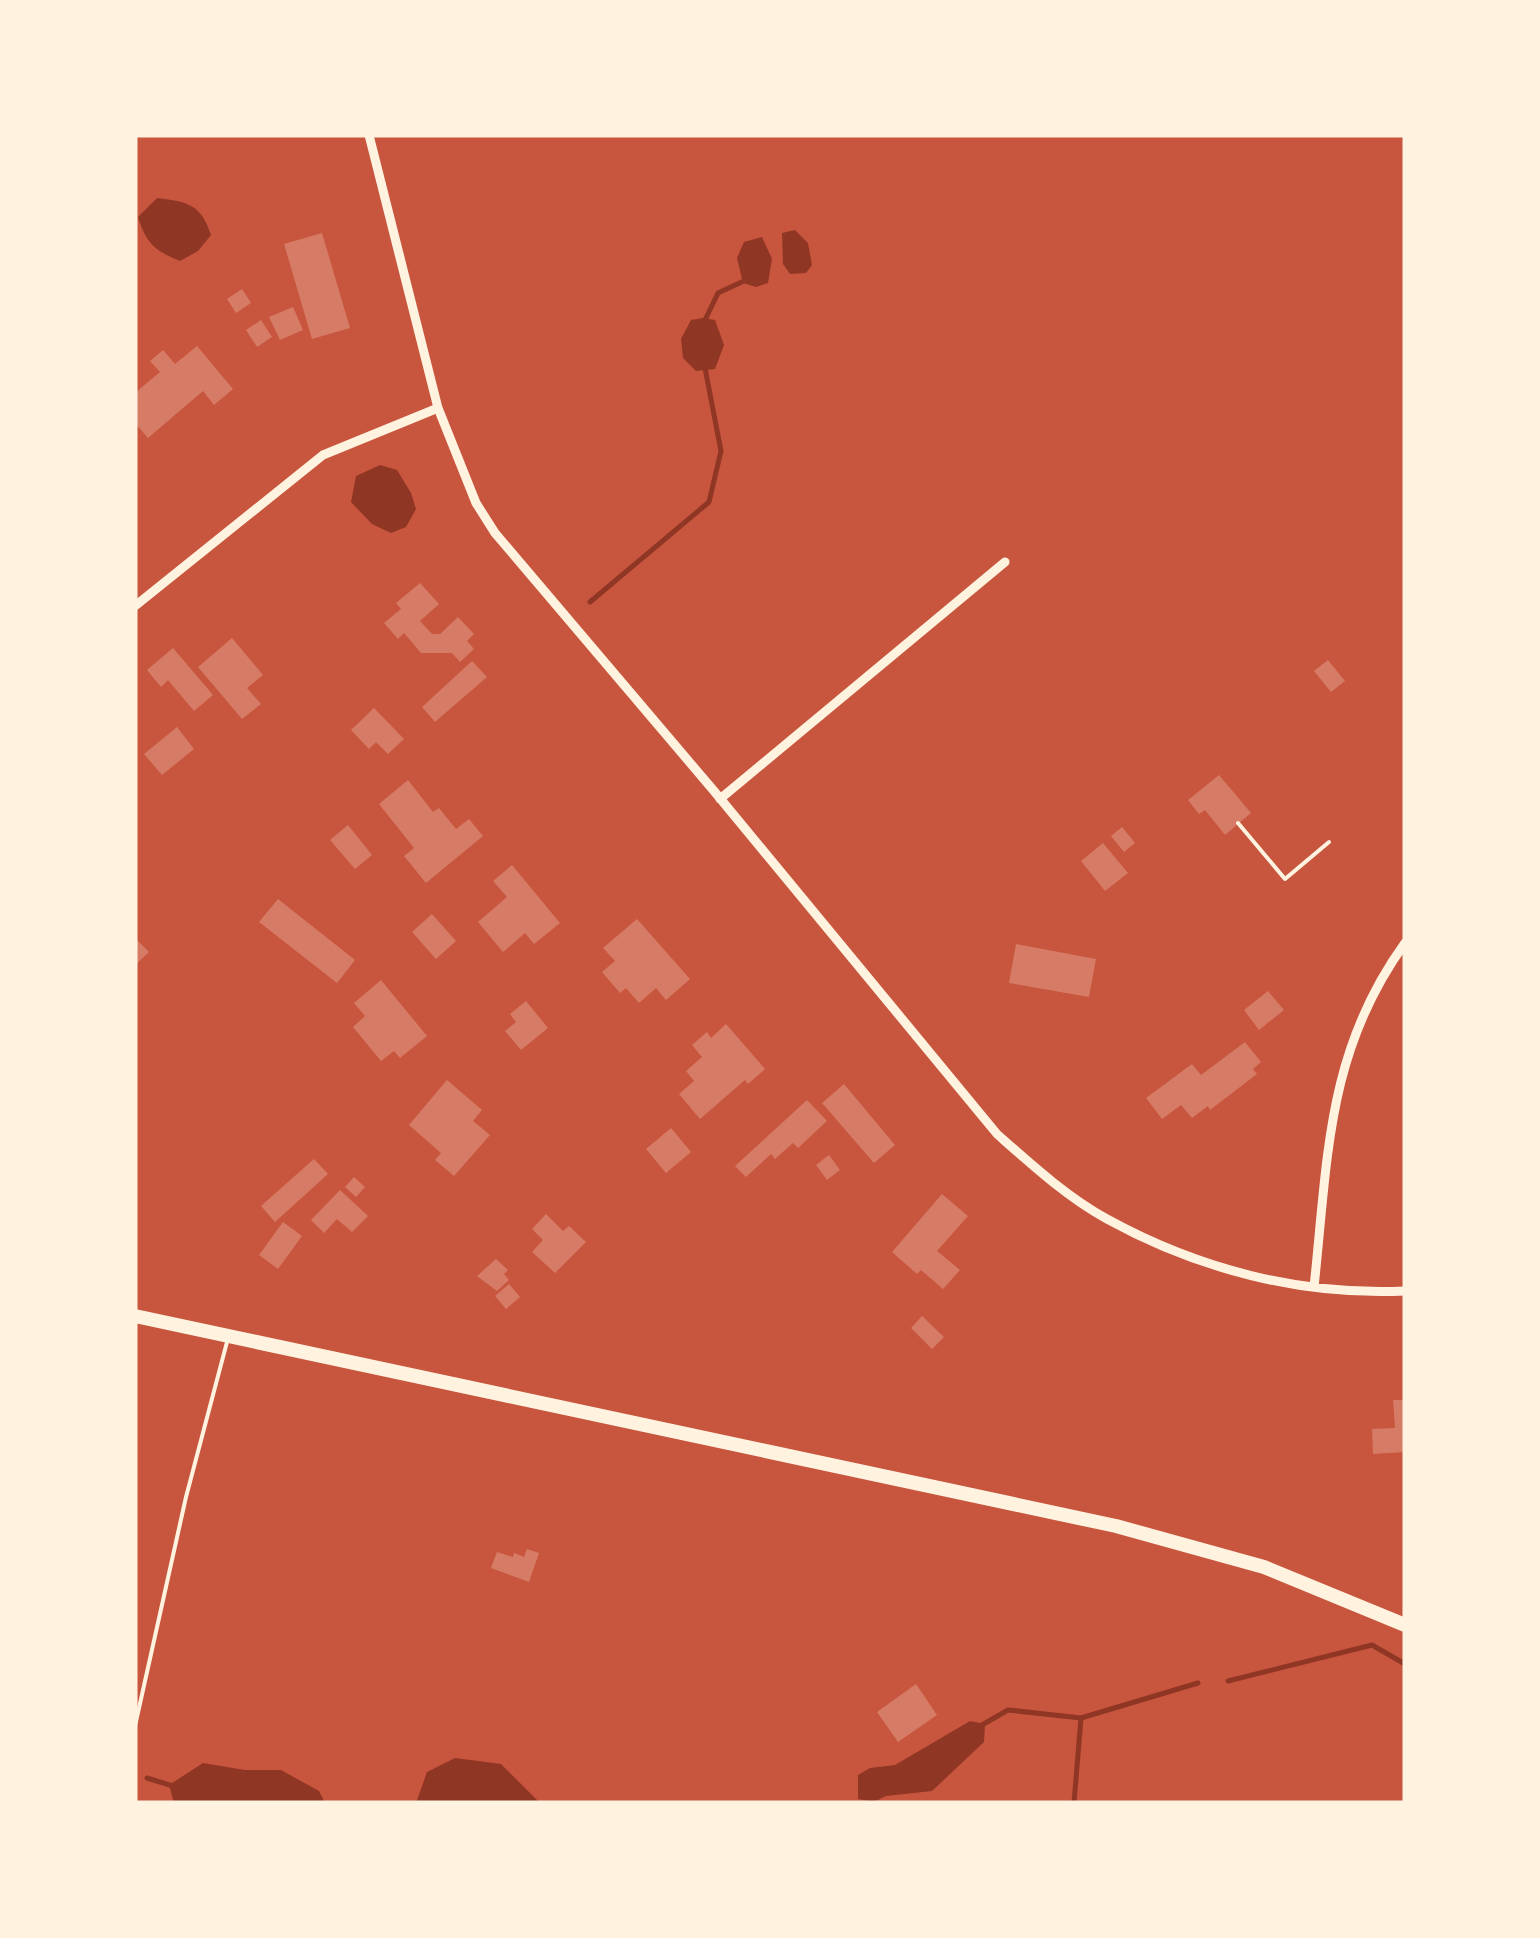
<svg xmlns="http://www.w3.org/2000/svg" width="1540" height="1938" font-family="'Asap Condensed',sans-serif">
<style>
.water{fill:#8f3625}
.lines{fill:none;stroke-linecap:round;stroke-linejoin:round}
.stream{stroke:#8f3625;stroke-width:5}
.building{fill:#d67c66}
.path{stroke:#fff3e0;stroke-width:4}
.service{stroke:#fff3e0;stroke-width:4}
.minor{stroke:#fff3e0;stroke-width:9}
.trunk{stroke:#fff3e0;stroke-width:14}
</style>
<rect width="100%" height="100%" fill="#c8553d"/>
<path class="water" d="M157,198C188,202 201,204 211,235L198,251L180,261C155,251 146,243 138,217Z
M795,230L808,243L812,265L806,273L790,274L783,264L782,233Z
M762,237L772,259L768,283L756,287L743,283L737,258L744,242Z
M703,318L715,320L724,345L715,369L696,371L683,358L681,339L691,320Z
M380,465L397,470L411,493L416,509L406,527L391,533L372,524L351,502L356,476Z
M970,1721L985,1724L984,1742L932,1791L886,1796L874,1802L858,1799V1775L870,1768L895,1765Z
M455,1758L501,1764L540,1803H416L427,1772Z
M203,1763L245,1770H281L319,1791L325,1803H174L169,1785Z"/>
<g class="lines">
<path class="stream" d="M704,322L718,293L746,280
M590,602L709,502L721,451L705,368
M1228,1681L1372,1645L1405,1664
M982,1725L1008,1710L1081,1718L1198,1683
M147,1778L173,1786
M1074,1803L1081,1718"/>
</g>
<path class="building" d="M322,233L350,328L312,339L284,244Z
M242,289L251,303L236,313L227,299Z
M293,307L303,330L280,340L269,317Z
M261,320L272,337L257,347L246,330Z
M197,346L233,389L214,405L203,391L148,438L135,423V393L160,372L150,361L163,350L175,364Z
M420,583L439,604L420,621L432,634H440L458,617L474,634L467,641L474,649L460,662L452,653H421L404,633L398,639L384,623L401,609L396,603Z
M232,638L263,675L247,688L261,704L242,719L198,667Z
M173,648L213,695L194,711L168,680L161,687L147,670Z
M1328,660L1345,681L1331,692L1314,671Z
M472,661L487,677L435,722L422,707Z
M374,708L404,739L388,754L376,742L369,749L351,730Z
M177,727L194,749L162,775L144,754Z
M1219,775L1251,813L1225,835L1205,810L1199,814L1188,800Z
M408,780L433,812L439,808L456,829L469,819L483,836L426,883L404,856L414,848L379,804Z
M348,825L372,855L355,869L330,840Z
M1122,827L1135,843L1124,852L1111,836Z
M1103,843L1128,873L1105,891L1081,861Z
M512,865L560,923L534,944L525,933L503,952L478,922L507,897L493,881Z
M278,899L355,960L337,983L259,922Z
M432,914L456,941L436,959L412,932Z
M637,919L690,979L666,1000L656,988L639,1003L626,988L620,993L602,972L615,961L603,948Z
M137,940L149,952L135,965V942Z
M1016,944L1096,959L1089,997L1009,983Z
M381,980L427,1036L400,1058L394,1051L381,1061L353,1027L365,1016L354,1003Z
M1268,991L1284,1010L1259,1030L1244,1010Z
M526,1001L548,1028L521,1050L505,1031L516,1022L510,1014Z
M726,1024L765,1069L748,1084L745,1080L700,1119L679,1094L694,1081L686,1071L702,1057L692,1045L707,1032L711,1038Z
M1245,1042L1261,1062L1253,1069L1257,1074L1210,1110L1208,1106L1192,1118L1181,1105L1162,1119L1146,1098L1192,1064L1201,1075Z
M447,1080L482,1110L473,1121L490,1135L454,1176L435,1160L441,1153L409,1125Z
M844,1084L895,1145L874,1163L822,1103Z
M807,1100L827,1121L798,1148L793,1143L775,1159L771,1154L746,1177L735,1166Z
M671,1128L691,1152L666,1173L646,1149Z
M829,1155L840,1170L827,1180L816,1165Z
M314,1159L328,1174L275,1222L261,1206Z
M354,1177L365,1187L356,1197L345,1187Z
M340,1190L368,1216L352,1232L337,1219L324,1233L311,1220Z
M942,1194L968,1216L937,1251L960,1270L943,1289L921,1270L917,1274L892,1252Z
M546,1214L563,1231L569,1226L586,1242L555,1273L532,1252L543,1240L532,1229Z
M283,1222L302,1236L278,1269L259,1255Z
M496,1259L508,1270L504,1274L509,1280L497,1291L477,1276Z
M509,1284L520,1297L506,1309L495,1296Z
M922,1316L944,1337L932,1349L911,1328Z
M1393,1400H1405V1452L1373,1454L1372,1429L1395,1428Z
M527,1549L539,1553L529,1582L491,1568L497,1552L513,1557L514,1553L524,1557Z
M916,1684L937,1715L898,1742L877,1712Z"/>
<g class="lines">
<path class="path" d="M1238,823L1285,879L1329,842"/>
<path class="service" d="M135,1726L186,1497L227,1342"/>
<path class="minor" d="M369,135L438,408L476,503L495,533L714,791L997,1134C1032,1165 1067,1197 1107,1219C1198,1269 1301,1296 1405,1291
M135,606L323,455L438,408
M720,799L1005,562
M1314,1287C1328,1159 1326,1052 1405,943"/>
<path class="trunk" d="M135,1316L1116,1526L1264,1567L1405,1625"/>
</g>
<rect width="1540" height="1938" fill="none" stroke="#fff3e0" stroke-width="275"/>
</svg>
